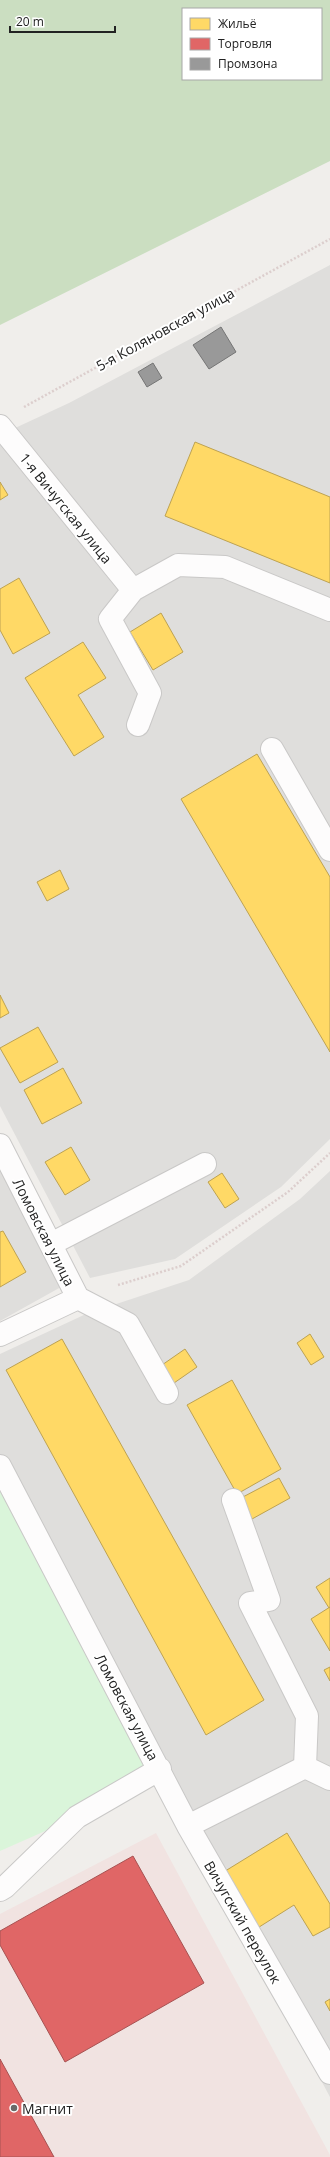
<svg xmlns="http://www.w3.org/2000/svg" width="330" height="2157" font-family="'Open Sans',sans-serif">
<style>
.residential{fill:#dfdedc}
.commercial{fill:#f1e3e1}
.forest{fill:#cbdec1;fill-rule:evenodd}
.park{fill:#daf5da}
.homes{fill:#ffd966;stroke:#bda252}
.shops{fill:#e06666;stroke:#a75252}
.industry{fill:#999;stroke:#757575}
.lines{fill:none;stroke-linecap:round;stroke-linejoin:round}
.minor-casing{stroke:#c9c8c7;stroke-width:24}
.path{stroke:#dccecd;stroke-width:2.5;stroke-dasharray:2 2;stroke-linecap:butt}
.minor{stroke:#fdfcfc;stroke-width:22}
.poi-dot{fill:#6a6968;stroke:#fff;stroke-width:1.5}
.labels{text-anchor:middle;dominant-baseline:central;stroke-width:4;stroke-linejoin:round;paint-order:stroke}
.street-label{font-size:14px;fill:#222;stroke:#fff}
.poi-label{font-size:14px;fill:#222;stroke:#fff;text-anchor:start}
</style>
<rect width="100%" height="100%" fill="#f0eeeb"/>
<path class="residential" d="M330,265V1139L281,1187L175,1259L90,1278L0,1106V435L69,403Z
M0,1168L61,1287L0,1321Z
M330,1171V2097L0,1481V1354L86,1314L189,1280L300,1199Z"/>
<path class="commercial" d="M156,1833L330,2155V2157H0V1914Z"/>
<path class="forest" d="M0,0H330V161L0,325ZM183,9H321V79H183Z"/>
<path class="park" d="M0,1466L160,1769L77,1817L0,1851Z"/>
<path class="homes" d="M195,442L330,497V583L165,516Z
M0,482L8,495L0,500Z
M19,578L50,633L13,654L0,630V589Z
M161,613L183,652L153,670L130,632Z
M83,642L106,678L78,695L104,737L74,756L25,678Z
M257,754L330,877V1052L181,799Z
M60,870L69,889L47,901L37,882Z
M0,995L9,1013L0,1018Z
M38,1027L58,1062L20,1083L0,1048Z
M63,1068L82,1103L42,1124L24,1090Z
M71,1147L90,1180L65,1195L45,1162Z
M222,1173L239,1199L225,1208L208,1182Z
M3,1231L26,1272L0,1287V1232Z
M310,1334L324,1357L311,1365L297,1343Z
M62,1339L264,1700L206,1735L6,1370Z
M185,1349L197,1367L174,1383L162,1365Z
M232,1380L281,1469L237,1494L187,1405Z
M279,1478L290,1498L252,1519L241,1498Z
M330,1578V1607L329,1608L316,1587Z
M330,1607V1651L311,1619Z
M330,1667V1681L324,1670Z
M287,1833L330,1904V1927L313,1936L294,1905L256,1929L222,1873Z
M330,1999V2011L325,2002Z"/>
<path class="shops" d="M133,1856L204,1983L65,2062L0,1945V1931Z
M0,2059L54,2157H0Z"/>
<path class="industry" d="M221,327L236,352L209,369L193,345Z
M153,363L162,378L147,387L138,372Z"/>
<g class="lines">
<g class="minor-casing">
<path id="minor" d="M0,426L133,590
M138,725L150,693L110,619L133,590L178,565L225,567L330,610
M272,749L330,850
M0,1145L78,1298
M51,1244L205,1164
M78,1298L128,1324L167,1393
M0,1335L78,1298
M0,1466L188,1826L330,2073
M233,1500L269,1600L250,1603L307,1716L305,1767
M188,1826L305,1767L330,1779
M0,1890L5,1887L77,1817L160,1769"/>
</g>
<path class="path" d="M24,407L330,239
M118,1285L181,1266L288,1192L330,1153"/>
<use href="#minor" class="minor"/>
</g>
<circle class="poi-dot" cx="14" cy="2108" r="4"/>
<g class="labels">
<g class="street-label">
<text transform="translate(165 329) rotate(-29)">5-я Коляновская улица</text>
<text transform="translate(66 508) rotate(51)">1-я Вичугская улица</text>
<text transform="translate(44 1232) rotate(63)">Ломовская улица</text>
<text transform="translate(127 1707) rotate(62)">Ломовская улица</text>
<text transform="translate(243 1922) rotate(60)">Вичугский переулок</text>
</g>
<g class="poi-label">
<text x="22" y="2108">Магнит</text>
</g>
</g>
<rect x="182" y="8" width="140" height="72" fill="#ffffff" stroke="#a7a7a7"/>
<rect x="190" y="18" width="20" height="12" fill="#ffd966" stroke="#a7a7a7"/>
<text x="218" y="28" font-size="12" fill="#222222">Жильё</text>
<rect x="190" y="38" width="20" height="12" fill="#e06666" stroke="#a7a7a7"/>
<text x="218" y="48" font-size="12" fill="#222222">Торговля</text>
<rect x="190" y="58" width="20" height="12" fill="#999999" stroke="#a7a7a7"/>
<text x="218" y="68" font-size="12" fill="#222222">Промзона</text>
<path d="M10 26v6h105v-6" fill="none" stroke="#222222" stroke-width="2"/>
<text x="16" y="26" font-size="12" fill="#222222" stroke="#ffffff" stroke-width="3" paint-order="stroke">20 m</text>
</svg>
